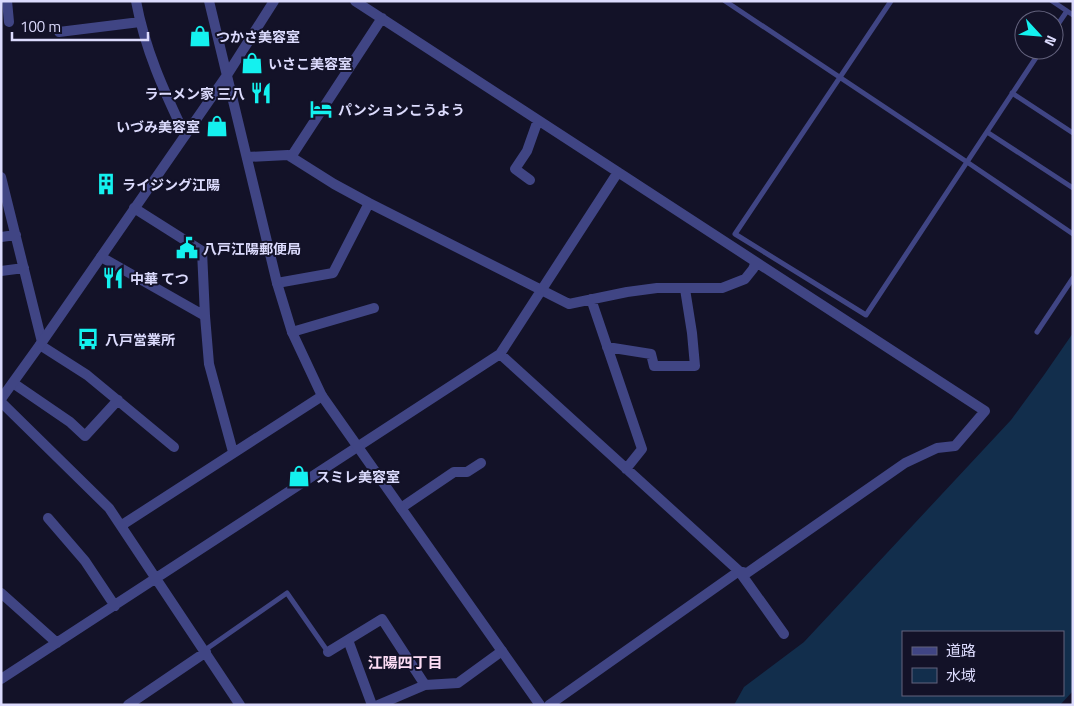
<svg xmlns="http://www.w3.org/2000/svg" width="1074" height="706" font-family="'Titillium Web','Noto Sans JP',sans-serif">
<style>
.water{fill:#122e4c;fill-rule:evenodd}
.lines{fill:none;stroke-linecap:round;stroke-linejoin:round}
.service{stroke:#404584;stroke-width:5}
.minor{stroke:#404584;stroke-width:10}
.tertiary{stroke:#404584;stroke-width:10}
.labels{text-anchor:middle;dominant-baseline:central;stroke-width:4;stroke-linejoin:round;paint-order:stroke}
.poi-label{font-size:14px;font-weight:bold;fill:#dcdbfd;stroke:#131228;text-anchor:start}
.neighbourhood-label{font-size:15px;font-weight:bold;fill:#fdddf5;stroke:#131228}
</style>
<rect width="100%" height="100%" fill="#131228"/>
<path class="water" d="M1073,333V691L1060,705H734L744,687L804,642L1011,420L1044,375ZM903,632H1063V695H903Z"/>
<g class="lines">
<path class="service" d="M725,1L967,162L1073,234
M891,1L735,234L866,315L1041,50
M1052,1L1073,15
M1054,30L1067,11
M1012,93L1073,133
M987,132L1073,188
M1037,332L1073,278
M205,650L287,593L328,652"/>
<path class="minor" d="M7,1L9,22
M136,1C145,50 164,91 185,135
M355,1L985,411L955,446L937,448L905,463L747,573L739,571L549,705
M59,32L140,22
M247,157L288,155L334,184L369,203L569,304L627,292L657,288H722L745,279L753,269L756,262
M291,157L382,18
M1,177L42,342
M530,180L515,169L527,151L538,120
M134,208L202,251L205,316
M1,237L16,235
M101,257L205,316L209,364L233,452
M1,271L24,268
M277,283L333,273L369,203
M591,299L642,449L626,469
M292,332L374,308
M40,345L87,375L174,447
M607,347L651,354L654,366H695L692,333L685,289
M500,354L739,571L784,634
M13,383L70,422L85,436L118,400
M1,402L109,508L240,705
M401,508L454,472H467L481,463
M48,518L85,561L115,606
M122,525L322,396
M1,593L57,643
M348,640L372,705
M328,652L382,619L425,685
M1,679L500,354L618,172
M128,705L206,652
M378,705L425,685L458,683L502,651"/>
<path class="tertiary" d="M209,1L277,283L292,332L322,396L540,705
M1,399L42,342L227,75L274,1"/>
</g>
<defs>
<g id="shop-bare" transform="scale(1.725)"><path d="M-5-2.5h2.3a2.7 3.5 0 0 1 5.4 0H5L5.5 6h-11ZM-1.5-2.5h3a1.5 2.3 0 0 0-3 0Z" fill="#14f1ef" stroke="#131228" stroke-width="2.5" paint-order="stroke"/></g>
<g id="restaurant-bare" transform="scale(1.725)"><path d="M-5-6h1v4h1v-4h1v4h1v-4h1v5L-1.5 .5V6h-2V.5L-5-1ZM5-6V6H3V1.5H1.5Q1.5-4 5-6Z" fill="#14f1ef" stroke="#131228" stroke-width="2.5" paint-order="stroke"/></g>
<g id="hotel-bare" transform="scale(1.725)"><path d="M-6-4.5h1.5V1H6V5H4.5V3h-9V5H-6ZM-4 0a1.8 1.8 0 1 1 3.6 0ZM.5 0V-2.5h3Q6-2.5 6 0Z" fill="#14f1ef" stroke="#131228" stroke-width="2.5" paint-order="stroke"/></g>
<g id="building-bare" transform="scale(1.725)"><path d="M-4-6H4V6H1V3H-1V6H-4ZM-2.5-4.3h1.7v1.8h-1.7ZM.8-4.3h1.7v1.8H.8ZM-2.5-1h1.7V.8h-1.7ZM.8-1h1.7V.8H.8Z" fill="#14f1ef" stroke="#131228" stroke-width="2.5" paint-order="stroke"/></g>
<g id="civic-bare" transform="scale(1.725)"><path d="M-.6-6.5H3V-4.5H.6V-3L4-1V1h2V6H-6V1h2V-1L-.6-3ZM-1.2 2.5V6h2.4V2.5Z" fill="#14f1ef" stroke="#131228" stroke-width="2.5" paint-order="stroke"/></g>
<g id="bus-bare" transform="scale(1.725)"><path d="M-5-6H5V4H4V6H2V4H-2V6H-4V4H-5ZM-3.5-4V0h7V-4ZM-3.5 1.2v1.5H-2V1.2ZM2 1.2v1.5H3.5V1.2Z" fill="#14f1ef" stroke="#131228" stroke-width="2.5" paint-order="stroke"/></g>
</defs>
<g fill-rule="evenodd">
<use href="#shop-bare" x="200" y="36"/>
<use href="#shop-bare" x="252" y="63"/>
<use href="#restaurant-bare" x="261" y="93"/>
<use href="#hotel-bare" x="321" y="109"/>
<use href="#shop-bare" x="217" y="126"/>
<use href="#building-bare" x="106" y="184"/>
<use href="#civic-bare" x="187" y="248"/>
<use href="#restaurant-bare" x="113" y="278"/>
<use href="#bus-bare" x="88" y="339"/>
<use href="#shop-bare" x="299" y="476"/>
</g>
<g class="labels">
<g class="poi-label">
<text x="216" y="36">つかさ美容室</text>
<text x="268" y="63">いさこ美容室</text>
<text x="245" y="93" text-anchor="end">ラーメン家 三八</text>
<text x="338" y="109">パンションこうよう</text>
<text x="200" y="126" text-anchor="end">いづみ美容室</text>
<text x="122" y="184">ライジング江陽</text>
<text x="203" y="248">八戸江陽郵便局</text>
<text x="130" y="278">中華 てつ</text>
<text x="105" y="339">八戸営業所</text>
<text x="316" y="476">スミレ美容室</text>
</g>
<g class="neighbourhood-label">
<text x="405" y="662">江陽四丁目</text>
</g>
</g>
<rect width="1074" height="706" fill="none" stroke="#dcdbfd" stroke-width="5"/>
<rect x="902" y="631" width="162" height="65" fill="#131228" stroke="#63627d"/>
<rect x="912" y="647" width="25" height="8" fill="#404584" stroke="#63627d"/>
<text x="946" y="656" font-size="15" fill="#dcdbfd">道路</text>
<rect x="912" y="668" width="25" height="15" fill="#122e4c" stroke="#63627d"/>
<text x="946" y="681" font-size="15" fill="#dcdbfd">水域</text>
<g transform="translate(1039 35) rotate(116)"><circle r="24" fill="#131228" stroke="#63627d"/>
<path d="M0-4L9 19L0 12L-9 19Z" fill="#14f1ef"/>
<text y="-8" font-size="14" font-weight="bold" text-anchor="middle" fill="#dcdbfd">N</text>
</g>
<path d="M12 32v8h136v-8" fill="none" stroke="#dcdbfd" stroke-width="2.5"/>
<text x="20" y="32" font-size="15" fill="#dcdbfd" stroke="#131228" stroke-width="4" paint-order="stroke">100 m</text>
</svg>
